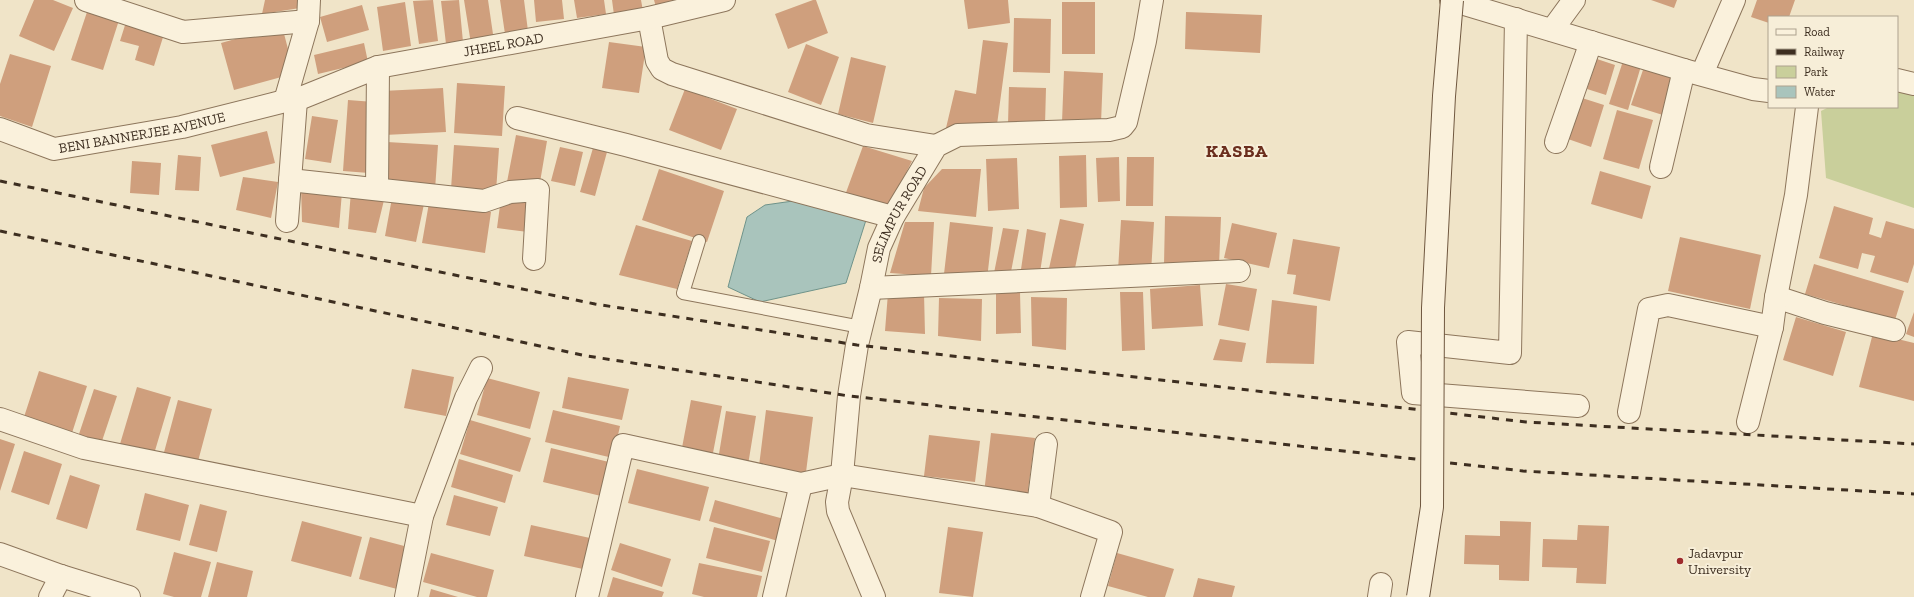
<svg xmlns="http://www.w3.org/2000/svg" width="1914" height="597" font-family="'Zilla Slab',serif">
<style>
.green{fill:#c9cf9b}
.water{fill:#a9c4bc;stroke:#6f938a}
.building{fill:#cf9f7d}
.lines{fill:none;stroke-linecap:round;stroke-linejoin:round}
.service-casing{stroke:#8d765c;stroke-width:14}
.minor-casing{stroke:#8d765c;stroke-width:24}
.tertiary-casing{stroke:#8d765c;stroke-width:24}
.service{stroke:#faf1dc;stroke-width:12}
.minor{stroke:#faf1dc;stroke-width:22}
.tertiary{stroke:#faf1dc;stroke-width:22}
.rail{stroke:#3d2e20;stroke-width:3;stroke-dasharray:7 7;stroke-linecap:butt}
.secondary-bridge-casing{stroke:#6f573f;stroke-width:24;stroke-linecap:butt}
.secondary-bridge{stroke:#faf1dc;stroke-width:22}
.poi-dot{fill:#9e2a2b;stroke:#f7eed8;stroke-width:1.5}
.labels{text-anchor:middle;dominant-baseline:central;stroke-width:4;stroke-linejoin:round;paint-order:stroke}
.street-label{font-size:14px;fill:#3d2e20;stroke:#f7eed8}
.poi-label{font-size:14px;fill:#3d2e20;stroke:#f7eed8;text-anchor:start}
.district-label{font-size:18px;font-weight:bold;letter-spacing:1px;fill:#6b2e1e;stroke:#f7eed8}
</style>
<rect width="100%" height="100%" fill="#f0e4c8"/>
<path class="green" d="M1897,86H1914V208L1826,178L1821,111L1829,107H1897Z"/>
<path class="water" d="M807,199L866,220L846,283L760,302L728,287L747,217L765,205Z"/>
<path class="building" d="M34,0H53L73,8L54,51L19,36Z
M265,0H301L300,8L262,14Z
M433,0L438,41L419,44L413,1Z
M459,0L463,42L446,44L441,1Z
M464,0H488L494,41L471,44Z
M500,0H524L528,31L505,34Z
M534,0H562L564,19L536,22Z
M574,0H604L606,14L577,18Z
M612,0H641L643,11L614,15Z
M654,0H689L656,7Z
M813,0H816L828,33L788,49L775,14Z
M964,0H1008L1010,23L968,29Z
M1651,0H1677L1674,8Z
M1757,0H1795L1789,17H1769V23L1751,17Z
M405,2L411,46L383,51L377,7Z
M1062,2H1095V54H1062Z
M362,5L369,30L327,42L320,17Z
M89,6L120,17L103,70L71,60Z
M1186,12L1262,15L1260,53L1185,49Z
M1014,18L1051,19L1050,73L1013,72Z
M126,22L164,34L154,66L135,60L139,46L120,41Z
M282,26L288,49L285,76L234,90L221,43Z
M983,40L1008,43L996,132L946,128L955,90L976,94Z
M609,42L646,47L639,93L602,88Z
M364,43L368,62L318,74L314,55Z
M806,44L839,57L821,105L788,92Z
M10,54L51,66L32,127L0,116V84Z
M851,57L886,66L873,123L838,114Z
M1597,59L1615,65L1606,95L1587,89Z
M1623,61L1641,66L1628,110L1609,104Z
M1644,67L1678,78L1666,116L1631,105Z
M1064,71L1103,73L1101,123L1062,122Z
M457,83L505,86L502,136L454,133Z
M1009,87L1046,88L1045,125L1008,124Z
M443,88L446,132L384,135L382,91Z
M685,89L737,109L721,150L669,130Z
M1582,98L1604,105L1591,147L1568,139Z
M348,100L374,102L369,173L343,171Z
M1617,110L1653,120L1639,169L1603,159Z
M312,116L338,120L331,163L305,159Z
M267,131L275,163L220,177L211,145Z
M516,135L547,141L539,188L507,182Z
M387,142L438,145L435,190L384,187Z
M454,145L499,148L496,192L451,189Z
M863,146L912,161L887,211L844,198Z
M560,147L583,152L575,186L551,181Z
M593,148L607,152L595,196L580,192Z
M178,155L201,157L199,191L175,190Z
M1086,155L1087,207L1060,208L1059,156Z
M1119,157L1120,201L1098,202L1096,158Z
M1127,157H1154L1153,206H1126Z
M1017,158L1019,209L988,211L986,159Z
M132,161L161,163L159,195L130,193Z
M659,169L724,191L707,242L642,220Z
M942,169H981L976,217L918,211L924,188Z
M1600,171L1651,186L1642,219L1591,204Z
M243,177L278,182L271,218L236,210Z
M301,186L342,192L339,228L302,222Z
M351,191L385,196L376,233L348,229Z
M392,198L424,204L416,242L385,236Z
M501,198L533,202L528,232L497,228Z
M429,203L491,212L485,253L422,243Z
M1834,206L1873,218L1869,234L1881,238L1886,221L1914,229V264L1908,283L1870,272L1875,256L1862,253L1858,269L1819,258Z
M1165,216L1221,217L1219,266L1164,265Z
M1060,219L1084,224L1073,278L1048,273Z
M1121,220L1154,222L1151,273L1118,271Z
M905,222H934L931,276L890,273Z
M950,222L993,227L987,279L944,274Z
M1232,223L1277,233L1269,268L1224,258Z
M636,225L692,241L677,289L619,275Z
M1003,228L1019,230L1010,277L994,273Z
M1027,229L1046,233L1039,279L1020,276Z
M1680,237L1761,255L1750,309L1668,291Z
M1293,239L1340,247L1330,301L1293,294L1296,275L1287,274Z
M1814,264L1904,291L1895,320L1805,294Z
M1226,284L1257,289L1249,331L1218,325Z
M1200,285L1203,326L1152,329L1150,289Z
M996,292H1020L1021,333L996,334Z
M1120,292H1143L1145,350L1122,351Z
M888,293H924L925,334L885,331Z
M1031,297L1067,298L1066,350L1032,346Z
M939,298L982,299L981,341L938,336Z
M1272,300L1317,306L1314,364L1266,363Z
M1914,312V337L1906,334Z
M1796,317L1846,332L1833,376L1783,360Z
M1873,333L1914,343V401L1859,387Z
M1220,339L1246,343L1242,362L1213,360Z
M412,369L454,377L446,416L404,408Z
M39,371L87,386L72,433L24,417Z
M568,377L629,389L622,420L562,408Z
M487,378L540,392L530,429L477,415Z
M137,387L171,397L154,454L120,444Z
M94,389L117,396L101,444L78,437Z
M178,400L212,409L197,465L163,456Z
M691,400L722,406L712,458L681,453Z
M553,410L620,426L613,458L545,442Z
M766,410L813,417L805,480L758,474Z
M726,411L756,416L748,465L718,460Z
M470,420L531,438L520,472L460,454Z
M991,433L1035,438L1027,498L984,493Z
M929,435L980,441L975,482L924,476Z
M0,439L15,444L0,491Z
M551,448L609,462L601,496L543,482Z
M24,451L62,464L49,505L11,492Z
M459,459L513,475L505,503L451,487Z
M637,469L709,487L700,521L628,503Z
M70,475L100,485L87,529L56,519Z
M145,493L189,505L180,541L136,530Z
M454,495L498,507L490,536L446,525Z
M715,500L784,519L778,541L709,521Z
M200,504L227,511L217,552L189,545Z
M302,521L362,537L351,577L291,561Z
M1500,521L1531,522L1529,581L1499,580V565L1464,564L1465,535L1500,536Z
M531,525L590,538L583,569L524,556Z
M1578,525L1609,526L1606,584L1576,583L1577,568L1542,567L1543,539L1577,540Z
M714,527L770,541L762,572L706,558Z
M948,527L983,532L973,597L939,593Z
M370,537L408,547L397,589L359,579Z
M620,543L671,559L662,587L611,570Z
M174,552L211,562L201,597H174L163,594Z
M431,553L494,570L487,597H477L423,582Z
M1117,553L1174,569L1165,597H1148L1108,586Z
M217,562L253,571L247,597H208Z
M699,563L762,576L757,597H704L692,594Z
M613,577L664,592L662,597H607Z
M1198,578L1235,586L1232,597H1193Z
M431,589L458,597H429Z"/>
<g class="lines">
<g class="service-casing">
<path id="service" d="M699,241L683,293L861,327"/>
</g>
<g class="minor-casing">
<g id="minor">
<path d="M86,0L183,32L308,21"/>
<path d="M1451,0L1684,70L1753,89L1769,91"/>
<path d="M649,18L657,61L662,69L672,74L866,135L936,146"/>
<path d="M1516,19L1510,353L1408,342L1413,393L1578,406"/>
<path d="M1552,30L1574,0"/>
<path d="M1702,74L1734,0"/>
<path d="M1897,80L1914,84"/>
<path d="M517,118L626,145L893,217"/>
<path id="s1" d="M0,129L54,149L182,127L285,101"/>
<path d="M1556,142L1591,42"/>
<path d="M1661,167L1684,70"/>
<path d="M290,180L484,201L510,192L538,190L534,259"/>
<path d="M377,189L378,67"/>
<path d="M287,221L296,100"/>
<path d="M871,288L1239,271"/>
<path d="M1776,297L1825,313L1894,330"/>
<path d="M1629,412L1649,309L1668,305L1772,327"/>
<path d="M0,419L84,448L422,516"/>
<path d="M1748,422L1772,327L1776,297L1796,195L1807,107"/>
<path d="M1038,506L1046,444"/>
<path d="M0,554L61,576L129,597"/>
<path d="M50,597L61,576"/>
<path d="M406,597L422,516L466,398L481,368"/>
<path d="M587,597L623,445L801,484L842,475L1038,506L1111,532L1092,597"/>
<path d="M774,597L801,484"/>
<path id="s2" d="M874,597L838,511L837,502L842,475L849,396L857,345L871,288L879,248L893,217L936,146L958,135L1109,130L1122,127L1126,122L1145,41L1152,0"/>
<path d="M1379,597L1381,584"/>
</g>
</g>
<g class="tertiary-casing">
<g id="tertiary">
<path id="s3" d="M309,0L308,21L285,101L296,100L378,67L649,18L724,0"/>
</g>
</g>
<use href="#service" class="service"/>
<use href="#minor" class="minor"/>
<use href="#tertiary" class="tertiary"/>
<path class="rail" d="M0,181L595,304L857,345L1526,422L1914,444
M0,231L587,356L849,396L1523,471L1914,494"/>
<g class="secondary-bridge-casing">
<path id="secondary-bridge" d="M1418,597L1432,507L1433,308L1444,96L1452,0"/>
</g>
<use href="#secondary-bridge" class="secondary-bridge"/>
</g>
<circle class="poi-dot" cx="1680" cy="561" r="4"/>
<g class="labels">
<g class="street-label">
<text stroke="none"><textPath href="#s3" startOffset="331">JHEEL ROAD</textPath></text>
<text stroke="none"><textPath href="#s1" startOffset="147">BENI BANNERJEE AVENUE</textPath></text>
<text stroke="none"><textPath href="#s2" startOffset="399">SELIMPUR ROAD</textPath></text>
</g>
<g class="poi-label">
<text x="1688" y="553">Jadavpur<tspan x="1688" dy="16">University</tspan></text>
</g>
<g class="district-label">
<text x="1237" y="151">KASBA</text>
</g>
</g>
<rect x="1768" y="16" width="130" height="92" fill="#f7eed8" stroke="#ada18e"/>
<rect x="1776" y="29" width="20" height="6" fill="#faf1dc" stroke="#ada18e"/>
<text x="1804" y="36" font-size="12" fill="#3d2e20">Road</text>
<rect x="1776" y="49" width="20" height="6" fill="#3d2e20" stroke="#ada18e"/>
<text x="1804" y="56" font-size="12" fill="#3d2e20">Railway</text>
<rect x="1776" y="66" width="20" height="12" fill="#c9cf9b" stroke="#ada18e"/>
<text x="1804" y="76" font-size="12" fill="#3d2e20">Park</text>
<rect x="1776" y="86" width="20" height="12" fill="#a9c4bc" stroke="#ada18e"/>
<text x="1804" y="96" font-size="12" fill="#3d2e20">Water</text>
</svg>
